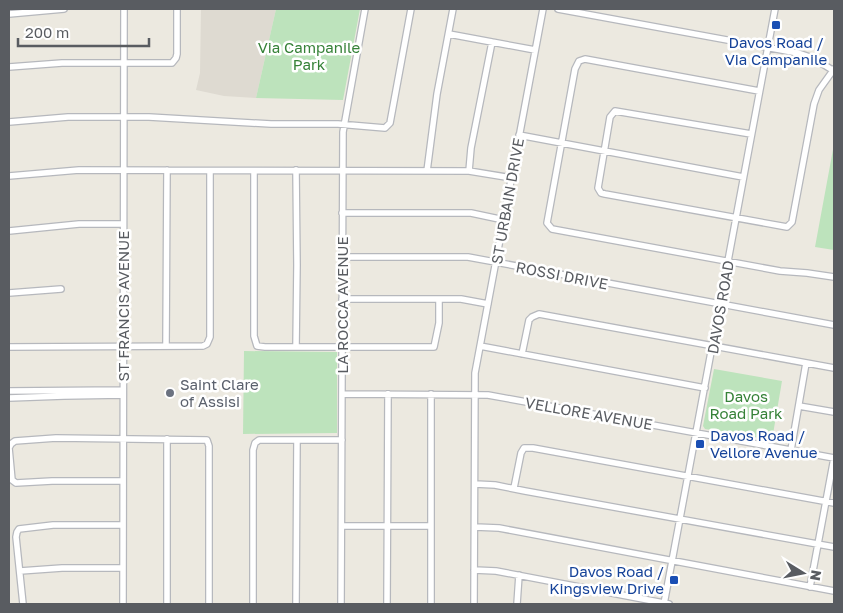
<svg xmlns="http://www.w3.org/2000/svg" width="843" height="613" font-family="'Golos Text',sans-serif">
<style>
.education{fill:#dedad1}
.green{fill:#bde3bc}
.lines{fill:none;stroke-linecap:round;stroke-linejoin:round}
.minor-casing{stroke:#b6b8bd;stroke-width:8}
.minor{stroke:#fff;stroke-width:5.5}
.transit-dot{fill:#1a4fb4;stroke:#fff;stroke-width:2}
.worship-dot{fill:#6b7280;stroke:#fff;stroke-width:2}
.labels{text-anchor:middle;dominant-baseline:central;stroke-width:5;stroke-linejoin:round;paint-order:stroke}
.transit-label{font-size:15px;fill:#164399;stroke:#fff}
.park-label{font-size:15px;fill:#368238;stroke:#fff}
.street-label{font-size:15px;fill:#595c61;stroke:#fff}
.worship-label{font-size:15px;fill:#5b616d;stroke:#fff;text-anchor:start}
</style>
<rect width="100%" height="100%" fill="#ece9e0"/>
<path class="education" d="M201,9H276L256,98L224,96L196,90L200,73Z"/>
<path class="green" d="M276,9H360L343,100L256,98Z
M834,144V250L815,247Z
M244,351L337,352V433L243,434Z
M714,369L782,381L772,440L705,429L703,426Z"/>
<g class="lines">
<g class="minor-casing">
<path id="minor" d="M558,9L798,53L813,58L834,71
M9,14L64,9
M449,34L535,50
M9,67L62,63H172L176,58L177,54V9
M759,91L585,59L579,61L575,69L547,223L552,229L780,271L807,273L834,277
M9,122L68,117H149L271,124H338L385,128L390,123L411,9
M751,134L615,111L610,117L598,188L601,193L605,194L787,227L792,222L814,104L819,90L834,69
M519,135L743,177
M254,171V336L257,346L265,347H434L439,323V299
M427,171L437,94L453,9
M469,171L471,148L492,42
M9,176L79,170L469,171L512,178
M342,213H471L504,220
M9,231L79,224H123
M342,257H468L834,325
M9,293L61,289
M342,299H461L488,304
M166,346L167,170
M480,346L705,388
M9,347L203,346L207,344L210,337V171
M296,347L297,265L296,170
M522,354L529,320L532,317L539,314L834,368
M9,391L123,390
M342,394L488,395L834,458
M9,398L64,396L123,395
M799,406L834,412
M791,450L806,363
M123,481H52L16,483L12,480L9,448L11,444L15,441L56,438L207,440L209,446V604
M475,484L495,485L525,491L834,547
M514,488L521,453L524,448H533L834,503
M342,526H431
M475,527L499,528L834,591
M474,570L496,571L669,604
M20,571L62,568H123
M810,587L834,458
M23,604L16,537L17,532L19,529L53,525H123
M123,604L124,9
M167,604V439
M253,604V450L255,443L259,440H342
M296,604L297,440
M341,604L343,132L365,9
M387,604L388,394
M431,604V394
M474,604L475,373L543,9
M517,604L519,575
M664,604L775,9"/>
</g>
<use href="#minor" class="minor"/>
</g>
<g class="transit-dot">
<rect x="771" y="20" width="10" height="10" rx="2.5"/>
<rect x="695" y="439" width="10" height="10" rx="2.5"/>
<rect x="669" y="575" width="10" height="10" rx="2.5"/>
</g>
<circle class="worship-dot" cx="170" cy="393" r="5"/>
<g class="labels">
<g class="transit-label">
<text x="776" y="42">Davos Road /<tspan x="776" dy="17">Via Campanile</tspan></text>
<text x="710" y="435" text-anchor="start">Davos Road /<tspan x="710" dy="17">Vellore Avenue</tspan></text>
<text x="664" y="571" text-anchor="end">Davos Road /<tspan x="664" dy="17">Kingsview Drive</tspan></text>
</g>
<g class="park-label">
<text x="309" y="47">Via Campanile<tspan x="309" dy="17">Park</tspan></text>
<text x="746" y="396">Davos<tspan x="746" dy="17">Road Park</tspan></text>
</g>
<g class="street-label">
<text transform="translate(507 201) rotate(-80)">ST URBAIN DRIVE</text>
<text transform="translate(562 275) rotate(11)">ROSSI DRIVE</text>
<text transform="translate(342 305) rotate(-90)">LA ROCCA AVENUE</text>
<text transform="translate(123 306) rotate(-90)">ST FRANCIS AVENUE</text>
<text transform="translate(720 307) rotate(-80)">DAVOS ROAD</text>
<text transform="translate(589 413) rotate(10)">VELLORE AVENUE</text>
</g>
<g class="worship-label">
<text x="180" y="384">Saint Clare<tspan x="180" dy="17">of Assisi</tspan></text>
</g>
</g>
<rect width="843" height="613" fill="none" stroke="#595c61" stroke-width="20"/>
<g transform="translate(803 573) rotate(100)" stroke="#ffffff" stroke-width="4" paint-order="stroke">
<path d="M0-4L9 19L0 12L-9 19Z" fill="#595c61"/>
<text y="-8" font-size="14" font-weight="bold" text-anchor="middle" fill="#595c61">N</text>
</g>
<path d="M18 38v8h131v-8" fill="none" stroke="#595c61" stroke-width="2.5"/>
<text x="25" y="38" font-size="15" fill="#595c61" stroke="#ffffff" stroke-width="4" paint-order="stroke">200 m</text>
</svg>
